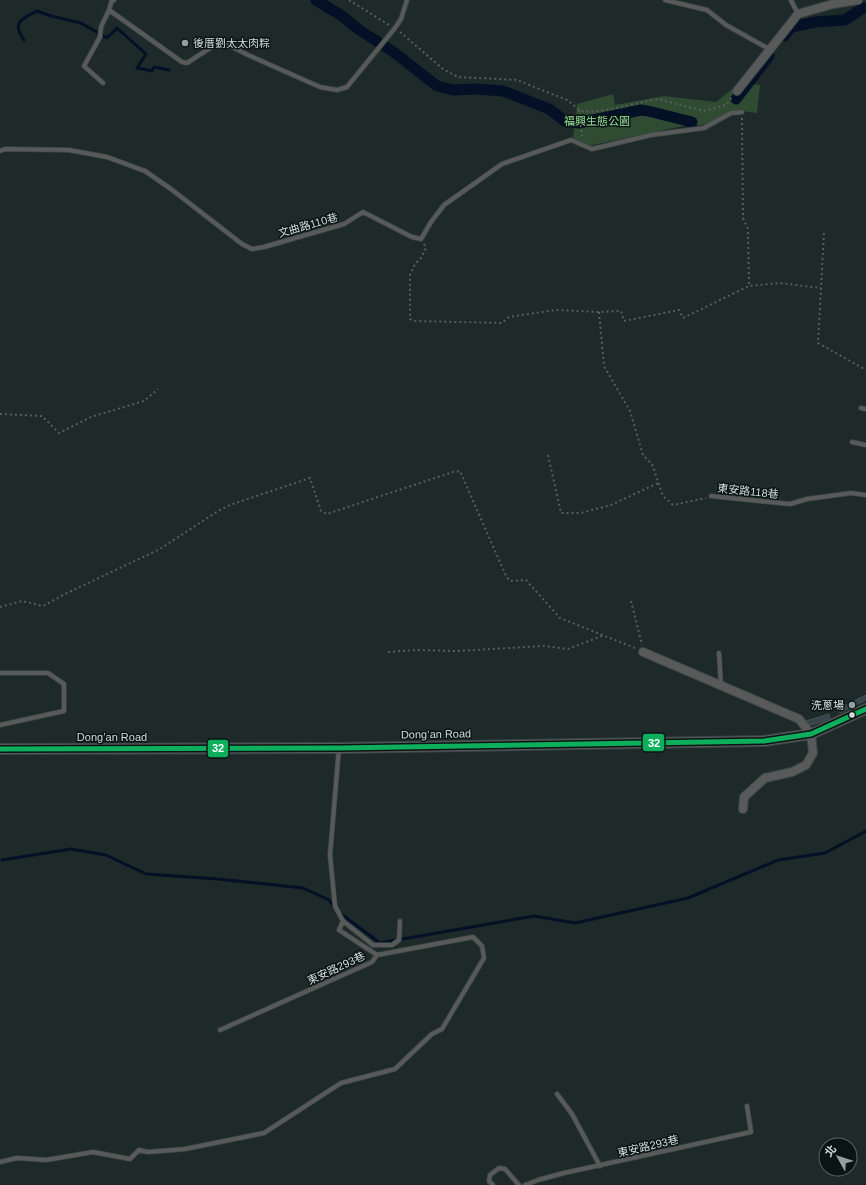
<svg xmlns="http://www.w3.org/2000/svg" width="866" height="1185" font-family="Helvetica,'Noto Sans TC',sans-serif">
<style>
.green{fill:#2f4c33}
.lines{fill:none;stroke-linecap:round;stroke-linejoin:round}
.stream{stroke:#031025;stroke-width:3}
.canal{stroke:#031025;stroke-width:11}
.building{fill:#35464b;stroke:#495253}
.service-casing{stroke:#3b4545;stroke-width:5.5}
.minor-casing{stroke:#3b4545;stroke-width:10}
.tertiary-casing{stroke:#3b4545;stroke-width:12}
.path{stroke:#595e5d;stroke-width:2;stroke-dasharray:2 3;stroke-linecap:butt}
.service{stroke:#575a59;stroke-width:4}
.minor{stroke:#575a59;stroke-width:8}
.tertiary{stroke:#575a59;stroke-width:10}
.bus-1-casing{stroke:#0b1414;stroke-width:8}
.bus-1{stroke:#0daf5c;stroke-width:5}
.poi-dot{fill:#929e9f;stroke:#0b1414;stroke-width:1.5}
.bus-dot{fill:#d1ddde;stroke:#0b1414;stroke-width:1.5}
.labels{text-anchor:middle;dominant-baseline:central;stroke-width:3;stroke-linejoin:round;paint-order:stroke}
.poi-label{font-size:11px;fill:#d1ddde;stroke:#0b1414;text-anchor:start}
.park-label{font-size:11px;fill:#98e39b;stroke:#0b1414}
.street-label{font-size:11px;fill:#d1ddde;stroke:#0b1414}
.line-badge{stroke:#0b1414;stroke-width:1.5}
.badge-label{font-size:11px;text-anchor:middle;font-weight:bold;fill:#fff}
</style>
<rect width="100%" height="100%" fill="#1e2929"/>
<path class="green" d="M740,83L760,85L757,113L735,110L715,124L683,126L588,146L573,138L577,104L613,94L615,105L664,96L716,102Z"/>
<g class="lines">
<path class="stream" d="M24,40C11,22 22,19 37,11L51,16L81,23L107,38L117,28L146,54L137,68L152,71L154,67L169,70
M2,860L71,849L106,855L146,874L218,879L303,888L329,900L334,907
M341,914L380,943L534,916L575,923L688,898L778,860L825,853L866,831"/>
<path class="canal" d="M316,0L342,16L358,29L395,53L437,86L453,90L476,89L503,91L549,109L565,121L579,123L641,110L648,111L692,122
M784,36L791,27L816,22L845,20L863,8H866
M736,99L769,56"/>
</g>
<path class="building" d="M866,695V700L840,713L838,709Z
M829,714L830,719L808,726L806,721Z"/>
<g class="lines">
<g class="service-casing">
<path id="service" d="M665,0L707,10L726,25L769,49
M791,0L798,14
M109,10L182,62L187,63L221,41L248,55L320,87L337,90L347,87L395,28L401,19L407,0
M103,83L84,66L100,37L101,27L109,10L112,0H114
M0,151L5,149L69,150L107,157L145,171L171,189L242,244L252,249L264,247L344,224L363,212L412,237L421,239L431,222L444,205L502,164L571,140L592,149L651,135L704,128L731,113L742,112
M861,408L866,409
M852,442L866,445
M711,496L790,504L807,499L851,493L866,495
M719,653L721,686
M0,673H48L64,684V711L0,725
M343,921L373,945H392L399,940L400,921
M220,1030L372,962L377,955L339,930L343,921L335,906L330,855L339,748
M557,1094L572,1114L600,1166
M0,1162L17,1158L46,1160L93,1152L130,1159L139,1150L148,1152L185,1149L264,1133L341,1083L395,1069L432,1034L442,1029L484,958L482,946L473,937L377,955
M493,1185L489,1181L490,1175L499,1168L505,1169L519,1185
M525,1185L538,1180L564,1173L751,1132L747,1106"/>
</g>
<g class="minor-casing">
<path id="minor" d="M737,91L798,14L833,4L858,0
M643,652L799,719L811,734L813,753L806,765L792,772L765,778L744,797L743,809"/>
</g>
<g class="tertiary-casing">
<path id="tertiary" d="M0,749L339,748L764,741L811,734L866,709"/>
</g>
<path class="path" d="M349,0L389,25
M400,32L443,69L458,77L517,80L567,100L581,111L590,112L606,110L658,99L704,111L726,105L732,97
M579,110L582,136
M742,118L743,218L748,229L749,286
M824,233L818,343L866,370
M424,244L426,248L421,258L415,264L410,275V319L414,321L502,323L509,317L556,310L599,312L621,311L624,321L679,310L683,318L749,286L779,283L821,288
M599,312L604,366L630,411L643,455L652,464L663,496L673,505L706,498
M0,414L42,416L59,433L91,417L144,401L158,389
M548,455L561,513H581L611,505L658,483
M631,601L642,645
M0,607L22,601L43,606L67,593L160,549L218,511L230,505L310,478L321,511L327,514L453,472L460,471L506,576L510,581L526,580L560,618L635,648
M388,652L415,650L456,651L544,646L568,649L602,636"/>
<use href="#service" class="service"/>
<use href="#minor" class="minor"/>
<use href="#tertiary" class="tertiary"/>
<g class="bus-1-casing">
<path id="bus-1" d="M0,749L339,748L764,741L811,734L866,709"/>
</g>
<use href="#bus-1" class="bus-1"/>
</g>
<g class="poi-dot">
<circle cx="185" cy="43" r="4"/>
<circle cx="852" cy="705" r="4"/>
</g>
<circle class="bus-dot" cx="852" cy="715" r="3.5"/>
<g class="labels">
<g class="poi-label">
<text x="193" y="43">後厝劉太太肉粽</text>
<text x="844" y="705" text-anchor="end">洗蔥場</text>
</g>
<g class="park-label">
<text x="597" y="121">福興生態公園</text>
</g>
<g class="street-label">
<text transform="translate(308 225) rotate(-16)">文曲路110巷</text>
<text transform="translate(748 491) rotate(6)">東安路118巷</text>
<text transform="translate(436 734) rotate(-1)">Dong’an Road</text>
<text x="112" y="737">Dong’an Road</text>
<text transform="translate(336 968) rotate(-25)">東安路293巷</text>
<text transform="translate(648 1146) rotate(-13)">東安路293巷</text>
</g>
</g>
<g class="line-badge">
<rect x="642" y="733" width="23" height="19" rx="4" fill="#0daf5c"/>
<rect x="207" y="739" width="22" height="19" rx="4" fill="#0daf5c"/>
</g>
<g class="badge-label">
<text x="654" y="747">32</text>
<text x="218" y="752">32</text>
</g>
<g transform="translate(838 1157) rotate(309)"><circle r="19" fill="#0b1414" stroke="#5a6465"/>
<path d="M0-3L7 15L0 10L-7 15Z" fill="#929e9f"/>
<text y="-6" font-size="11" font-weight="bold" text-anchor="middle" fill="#d1ddde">北</text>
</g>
</svg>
